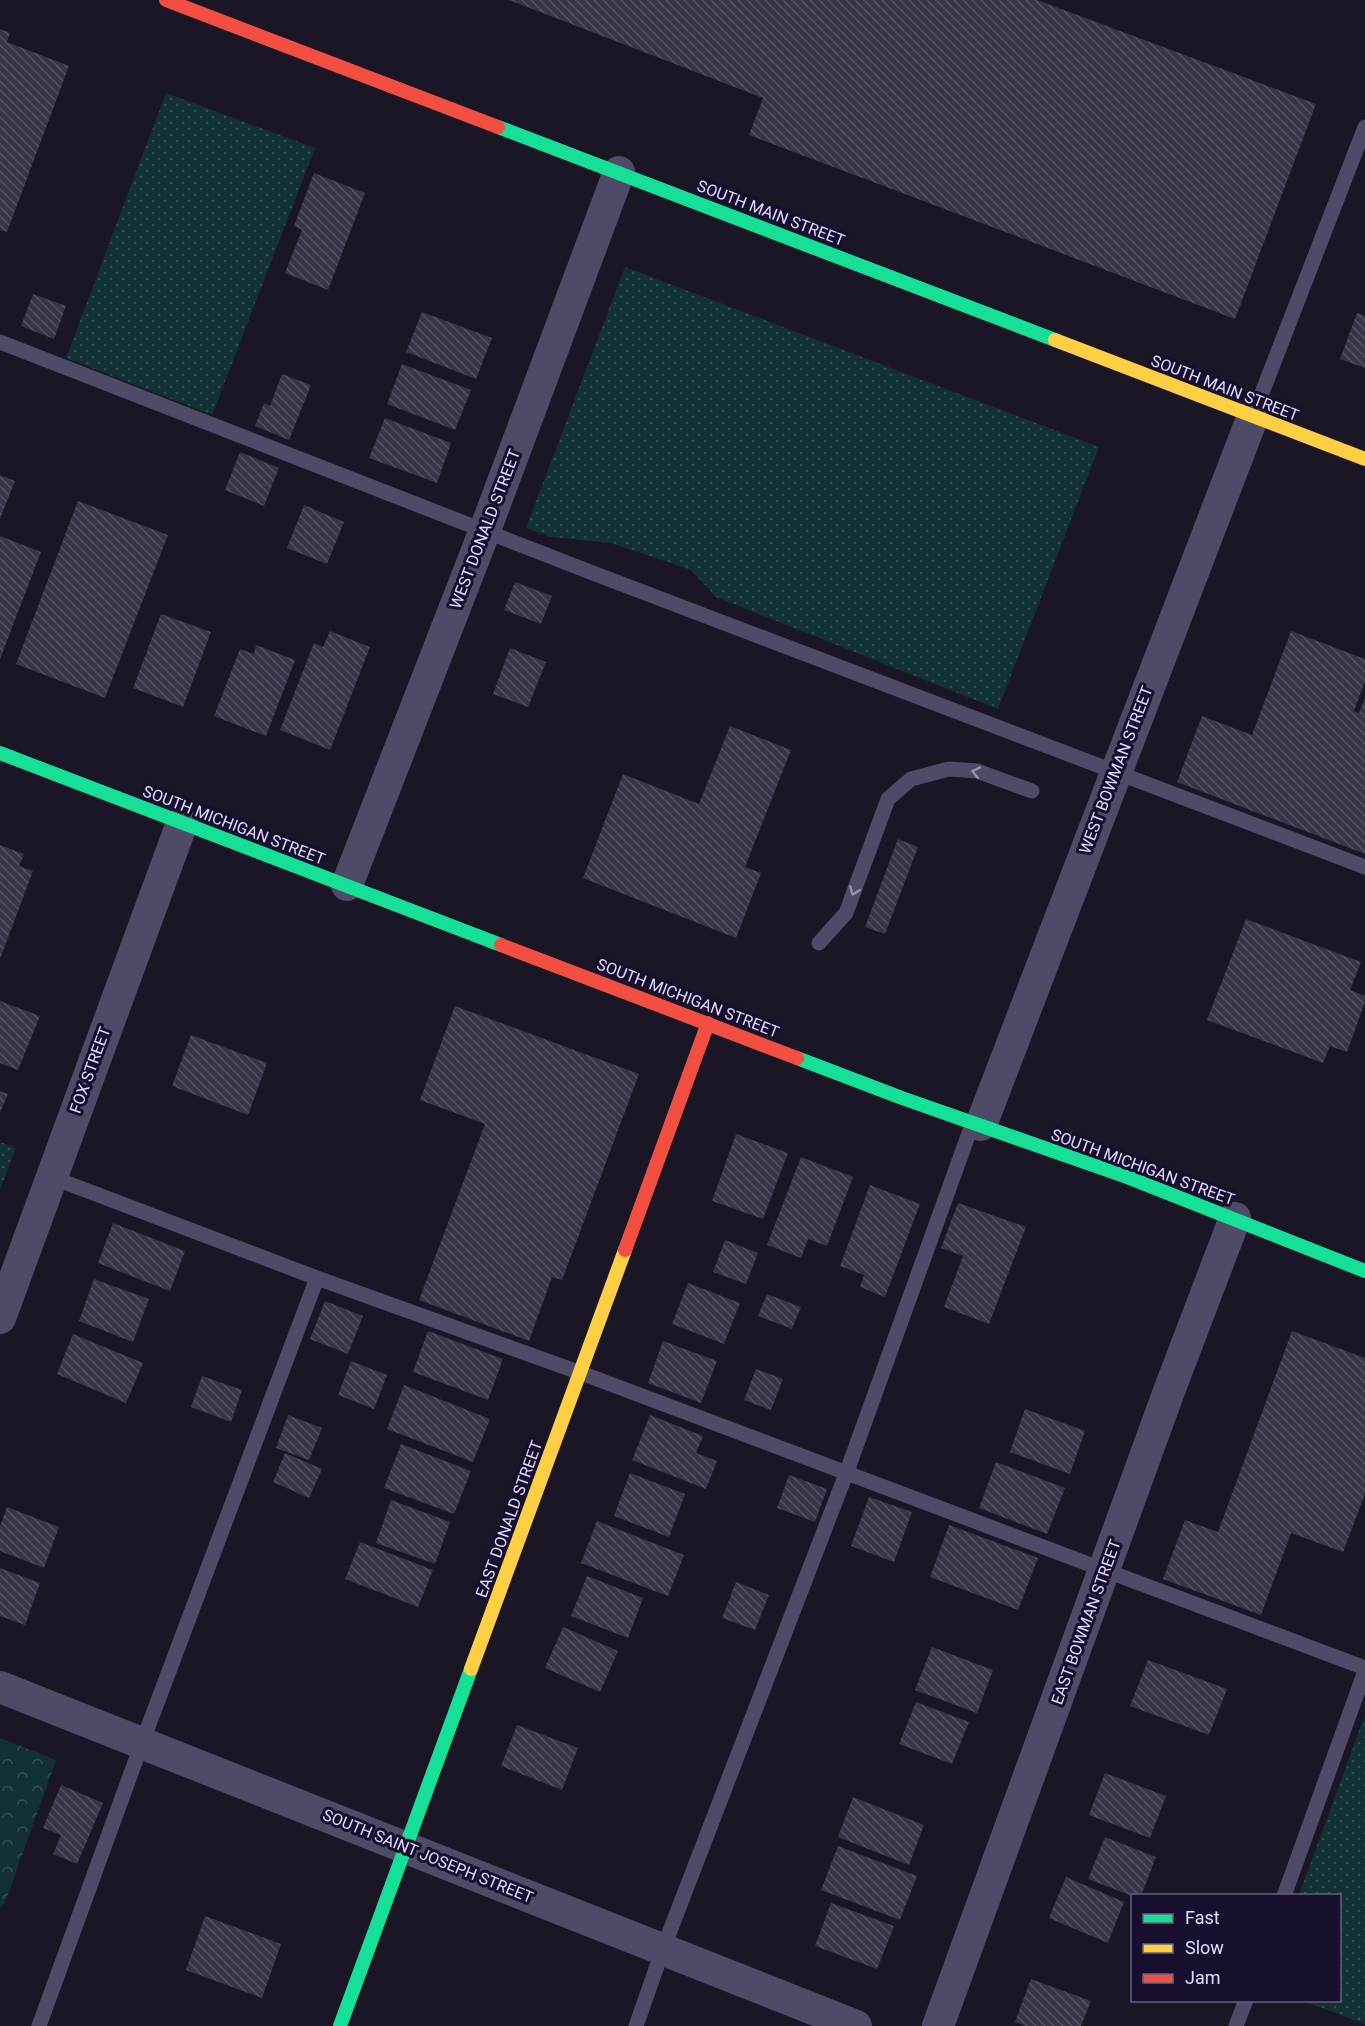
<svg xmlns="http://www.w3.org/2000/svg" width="1365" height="2026" font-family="Roboto,sans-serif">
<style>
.grass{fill:url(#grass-dots)}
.park{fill:url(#park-crowns)}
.building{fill:url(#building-back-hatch)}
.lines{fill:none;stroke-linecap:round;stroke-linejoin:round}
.lane{stroke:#4e4a67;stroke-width:15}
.street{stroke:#4e4a67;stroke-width:32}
.fast{stroke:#16e098;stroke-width:14}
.slow{stroke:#ffcf43;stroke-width:14}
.jam{stroke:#f24e42;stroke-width:14}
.oneway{stroke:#9892b3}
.labels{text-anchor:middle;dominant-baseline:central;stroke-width:6;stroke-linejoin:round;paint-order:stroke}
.street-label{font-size:16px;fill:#e2daff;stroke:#170f2d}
</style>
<defs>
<pattern id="grass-dots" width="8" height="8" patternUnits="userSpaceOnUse" patternTransform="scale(1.5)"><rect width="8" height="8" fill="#123135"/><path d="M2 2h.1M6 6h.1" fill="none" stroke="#344e53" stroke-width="1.8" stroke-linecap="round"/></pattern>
<pattern id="park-crowns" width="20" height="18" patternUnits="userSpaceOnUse" patternTransform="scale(1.5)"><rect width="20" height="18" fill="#123135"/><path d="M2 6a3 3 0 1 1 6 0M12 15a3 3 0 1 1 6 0" fill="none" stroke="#344e53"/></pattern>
<pattern id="building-back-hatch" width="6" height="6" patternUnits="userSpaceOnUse" patternTransform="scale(1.5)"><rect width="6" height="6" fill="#393447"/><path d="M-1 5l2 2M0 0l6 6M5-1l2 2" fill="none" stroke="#555163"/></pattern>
</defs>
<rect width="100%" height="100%" fill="#1a1626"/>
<path class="grass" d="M166,93L315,148L212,415L66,358Z
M625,267L1099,447L998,709L716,597L691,570L611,543L551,537L526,528Z
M0,1142L16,1148L0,1190Z
M1365,1715V2024L1303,2001L1340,2000V1896L1299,1895Z"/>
<path class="park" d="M0,1738L56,1760L5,1903L0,1908Z"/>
<path class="building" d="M509,0H1037L1316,104L1235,319L749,135L763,98Z
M0,29L10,33L7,42L69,66L7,232L0,230Z
M314,173L365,193L328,290L285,273L302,230L294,226Z
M33,294L66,306L54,339L21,326Z
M422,312L492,338L476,379L406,352Z
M1357,313L1365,316V368L1340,359Z
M402,364L471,390L455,430L387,404Z
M282,374L311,385L289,440L255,426L264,403L270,406Z
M385,418L451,443L437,483L369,458Z
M240,452L279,468L264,506L225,490Z
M0,475L15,481L0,519Z
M78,501L168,535L105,698L16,664Z
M304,505L344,522L327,564L287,548Z
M0,536L41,552L0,659Z
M515,582L552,596L541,624L504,610Z
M161,614L211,632L183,707L133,688Z
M330,631L370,647L330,750L280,730L314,643L323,647Z
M1291,631L1365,659V681L1354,711L1359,713L1365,698V854L1177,782L1202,716L1252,735Z
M256,645L295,660L266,736L214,716L240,649L254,654Z
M510,648L546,662L528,707L493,694Z
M730,726L791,750L745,867L761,873L736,938L583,878L623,774L699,804Z
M898,839L918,847L885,934L865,927Z
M0,845L24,854L19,866L33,871L0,959Z
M1246,919L1361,962L1350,990L1365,996V1002L1347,1052L1330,1046L1323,1063L1207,1020Z
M0,1001L40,1016L18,1070L0,1063Z
M455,1006L639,1074L562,1280L552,1277L529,1341L419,1300L485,1124L420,1100Z
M191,1035L267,1063L248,1115L172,1086Z
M0,1091L8,1094L0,1113Z
M736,1134L788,1153L763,1219L712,1201Z
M801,1157L853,1177L827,1246L808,1239L801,1258L767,1245Z
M870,1185L920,1204L885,1297L860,1287L864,1275L840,1266Z
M958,1203L1026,1227L989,1324L944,1307L963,1256L941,1248Z
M113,1223L185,1251L170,1291L98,1263Z
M725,1240L758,1253L746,1284L713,1272Z
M94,1279L149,1299L133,1342L79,1321Z
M688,1283L740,1303L724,1344L672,1324Z
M767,1294L801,1307L792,1329L758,1316Z
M325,1301L363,1316L348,1354L310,1339Z
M428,1331L503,1359L488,1400L413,1372Z
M1292,1331L1365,1358V1494L1343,1552L1291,1533L1261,1615L1163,1579L1185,1520L1218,1532Z
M73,1334L143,1363L126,1403L57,1374Z
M663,1341L717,1361L701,1403L648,1383Z
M351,1361L387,1375L374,1409L338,1395Z
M756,1369L783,1379L771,1410L744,1400Z
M202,1376L242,1390L231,1422L191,1407Z
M404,1385L490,1419L473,1462L387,1429Z
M1025,1409L1085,1431L1070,1474L1010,1452Z
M288,1415L322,1428L309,1460L276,1448Z
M650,1415L703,1436L696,1453L717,1461L706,1489L632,1460Z
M401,1444L471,1471L454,1514L384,1488Z
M285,1453L322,1469L309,1498L273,1482Z
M996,1462L1065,1488L1047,1534L979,1508Z
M630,1473L685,1494L669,1537L614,1516Z
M789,1475L827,1489L815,1522L777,1508Z
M869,1497L912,1512L894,1562L851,1546Z
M391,1500L450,1522L435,1564L376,1543Z
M7,1507L59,1527L44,1568L0,1551V1526Z
M597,1521L684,1555L668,1596L581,1563Z
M949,1525L1038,1558L1018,1610L930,1577Z
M360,1542L433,1570L418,1607L345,1579Z
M0,1568L40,1583L25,1625L0,1616Z
M587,1576L643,1598L628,1638L571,1616Z
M736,1582L769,1595L755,1630L722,1618Z
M563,1627L618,1651L600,1692L545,1668Z
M932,1647L993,1670L977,1713L915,1690Z
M1148,1660L1227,1689L1209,1735L1130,1706Z
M916,1702L969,1722L952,1764L899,1744Z
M517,1725L578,1748L562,1790L501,1766Z
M1105,1773L1166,1796L1150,1838L1089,1815Z
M61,1785L103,1803L77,1864L53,1854L61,1835L43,1828Z
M853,1797L924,1825L909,1865L838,1837Z
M1105,1837L1156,1857L1141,1896H1132L1088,1879Z
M838,1846L917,1876L900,1920L821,1890Z
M1066,1877L1124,1902L1108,1943L1049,1918Z
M831,1903L894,1926L877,1969L815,1946Z
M205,1916L281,1944L262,1998L186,1970Z
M1031,1979L1091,2001L1081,2026H1026L1015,2022Z"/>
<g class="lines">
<path class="lane" d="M0,342L585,570L1365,867
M1253,416L1365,127
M819,943L846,913L888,799L911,779L949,769L977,771L1032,791
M51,1177L317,1278L581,1373L1365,1668
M1284,1896L1365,1671
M39,2026L142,1743L317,1278
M636,2026L663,1949L846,1474L973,1122
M1236,2026L1246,2000"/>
<path class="street" d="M347,885L485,530L619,172
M981,1125L1253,416
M0,1318L182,823
M0,1687L856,2026
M938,2026L1169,1391L1235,1218"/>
<path class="fast" d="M498,127L1055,340
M0,753L501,945
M797,1058L902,1098L1127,1177L1365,1271
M340,2026L471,1669"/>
<path class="slow" d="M1055,340L1365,459
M471,1669L625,1250"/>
<path class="jam" d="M166,0L498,127
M501,945L797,1058
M625,1250L708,1023"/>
</g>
<defs><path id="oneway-chevron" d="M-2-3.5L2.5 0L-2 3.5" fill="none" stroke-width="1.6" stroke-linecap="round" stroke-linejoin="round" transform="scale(1.5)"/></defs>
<g class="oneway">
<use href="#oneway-chevron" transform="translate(976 772) rotate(-169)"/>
<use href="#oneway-chevron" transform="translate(854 891) rotate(111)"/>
</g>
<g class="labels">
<g class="street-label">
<text transform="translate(771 213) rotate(21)">SOUTH MAIN STREET</text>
<text transform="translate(1225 388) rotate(21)">SOUTH MAIN STREET</text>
<text transform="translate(485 529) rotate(-69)">WEST DONALD STREET</text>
<text transform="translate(1116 770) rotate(-69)">WEST BOWMAN STREET</text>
<text transform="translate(234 825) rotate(21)">SOUTH MICHIGAN STREET</text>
<text transform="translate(688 998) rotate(21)">SOUTH MICHIGAN STREET</text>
<text transform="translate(90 1070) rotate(-70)">FOX STREET</text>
<text transform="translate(1143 1167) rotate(20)">SOUTH MICHIGAN STREET</text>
<text transform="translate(509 1519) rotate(-70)">EAST DONALD STREET</text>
<text transform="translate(1086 1622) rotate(-70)">EAST BOWMAN STREET</text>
<text transform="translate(428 1856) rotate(22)">SOUTH SAINT JOSEPH STREET</text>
</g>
</g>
<rect x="1131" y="1894" width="210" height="108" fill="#170f2d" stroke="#686081" stroke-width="1.5"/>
<rect x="1143" y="1914" width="30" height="9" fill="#16e098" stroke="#686081" stroke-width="1.5"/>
<text x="1185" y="1924" font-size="18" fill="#e2daff">Fast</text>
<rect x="1143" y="1944" width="30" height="9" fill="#ffcf43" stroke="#686081" stroke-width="1.5"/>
<text x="1185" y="1954" font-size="18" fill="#e2daff">Slow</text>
<rect x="1143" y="1974" width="30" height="9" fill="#f24e42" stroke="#686081" stroke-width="1.5"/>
<text x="1185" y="1984" font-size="18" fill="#e2daff">Jam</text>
</svg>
